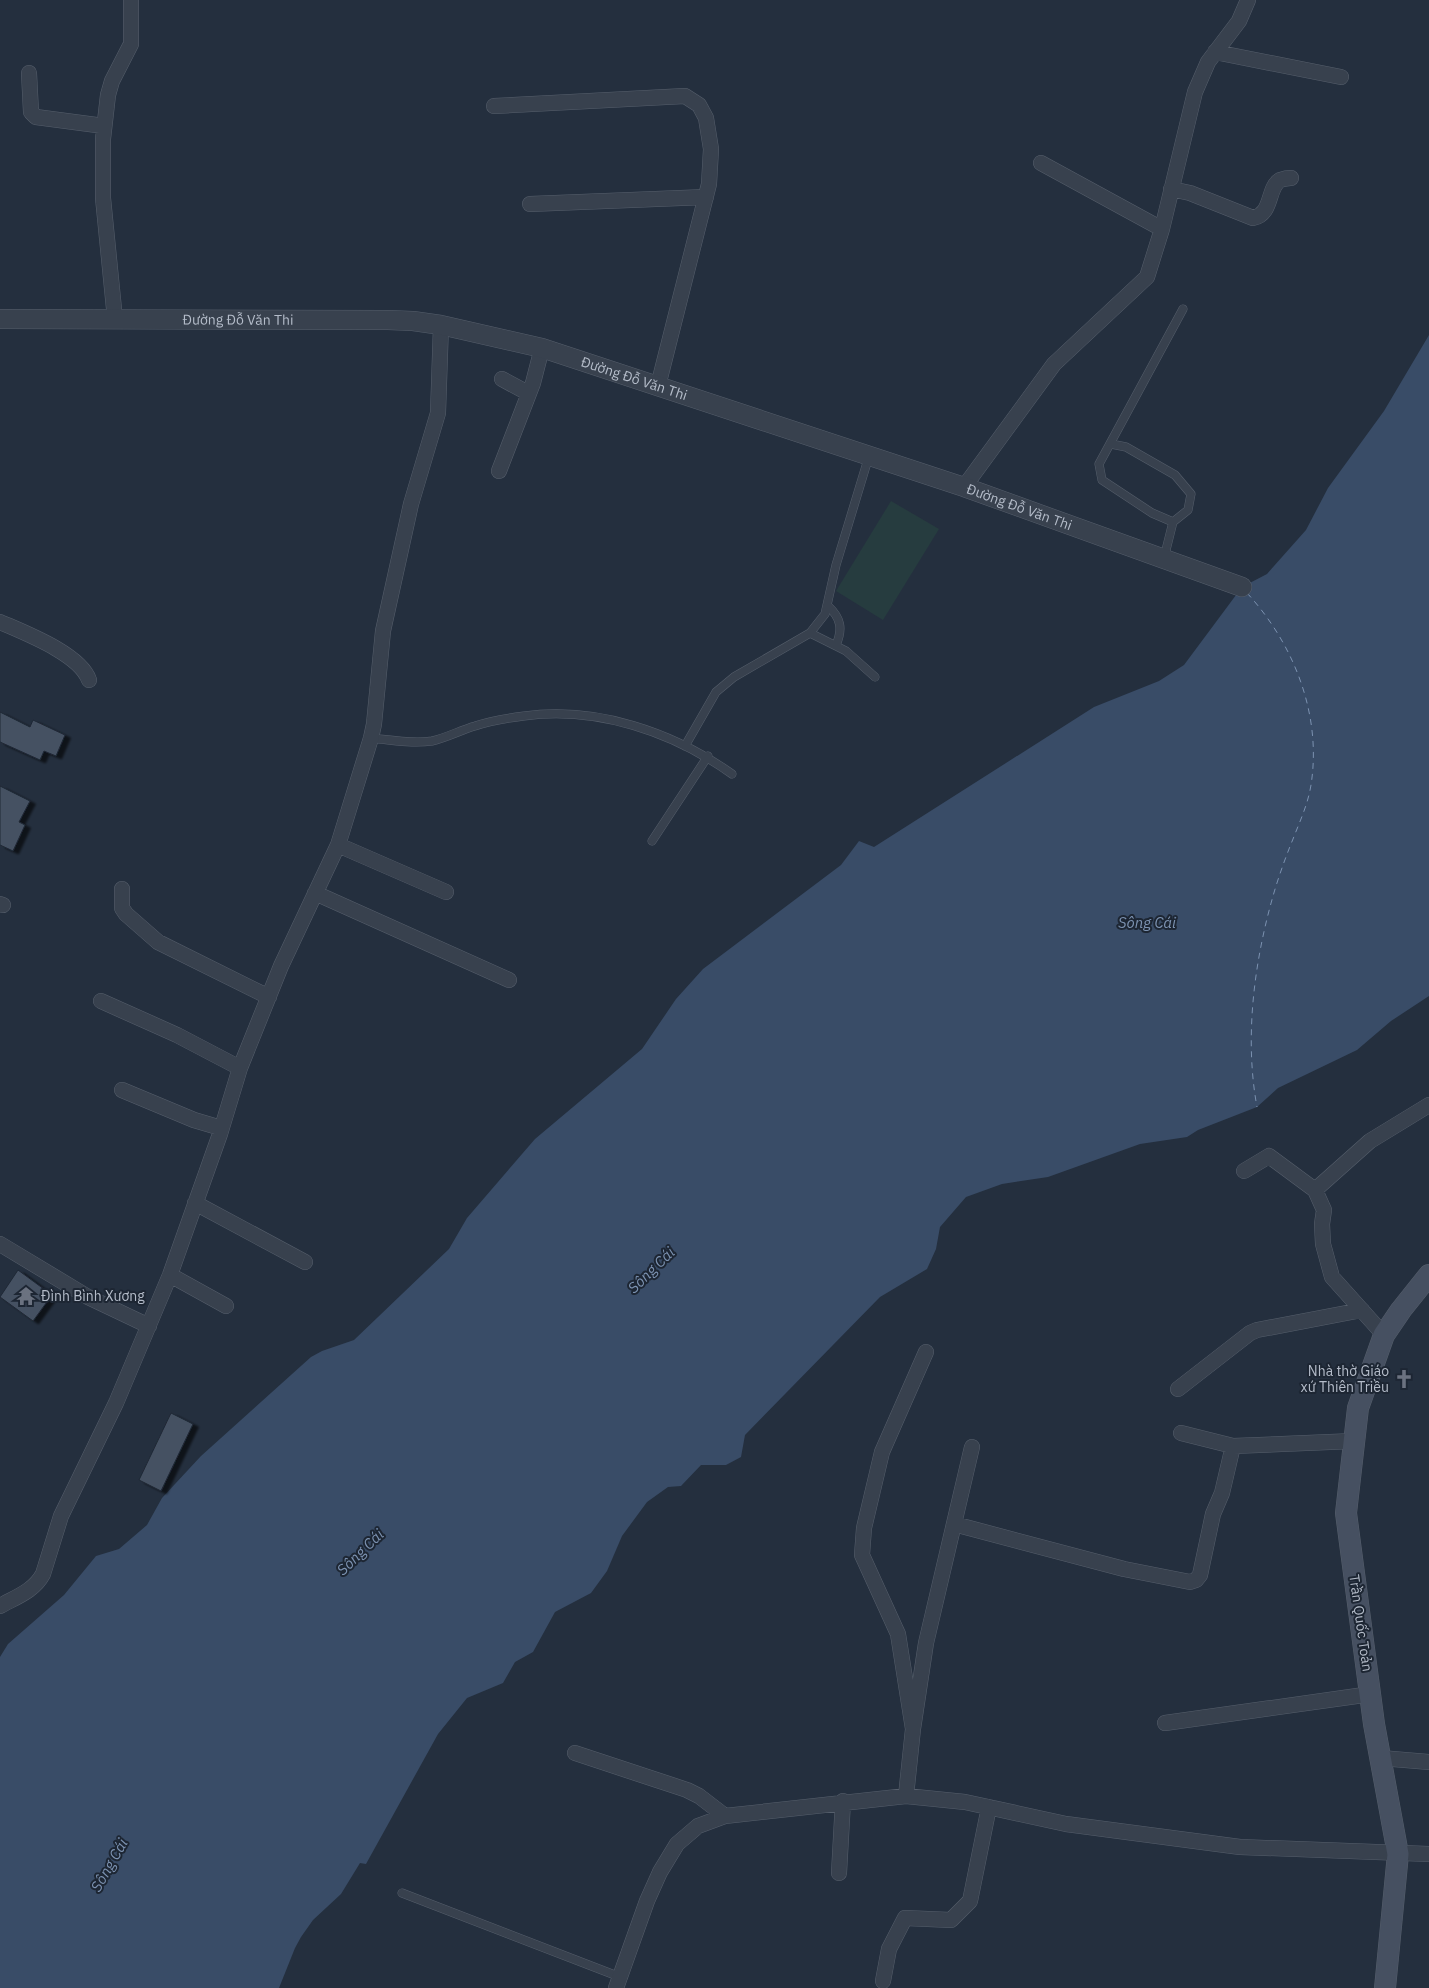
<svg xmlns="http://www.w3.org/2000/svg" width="1429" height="1988" font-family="'IBM Plex Sans',sans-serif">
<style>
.green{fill:#263c3f}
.water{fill:#394c67}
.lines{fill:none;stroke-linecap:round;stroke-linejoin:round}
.ferry{stroke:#7c92b1;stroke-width:1;stroke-dasharray:6 5;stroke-linecap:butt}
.building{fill:#455162;stroke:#1f2835;filter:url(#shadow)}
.service-casing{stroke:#565f6c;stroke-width:9}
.minor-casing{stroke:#565f6c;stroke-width:16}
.tertiary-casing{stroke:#565f6c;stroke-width:20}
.secondary-casing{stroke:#565f6c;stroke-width:22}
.service{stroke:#38414e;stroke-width:8}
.minor{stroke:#38414e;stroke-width:15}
.tertiary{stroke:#38414e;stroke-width:19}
.secondary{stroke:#465061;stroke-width:21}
.labels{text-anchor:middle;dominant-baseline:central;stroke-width:4;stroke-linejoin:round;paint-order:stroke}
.street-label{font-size:14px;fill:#b4bcc9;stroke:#1d2633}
.poi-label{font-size:14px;fill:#b4bcc9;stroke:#1d2633;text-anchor:start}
.water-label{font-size:15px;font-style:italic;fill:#7c92b1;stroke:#1d2633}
</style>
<defs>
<filter id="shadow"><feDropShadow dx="5.5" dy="3" stdDeviation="1" flood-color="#0009"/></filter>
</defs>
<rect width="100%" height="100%" fill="#242f3e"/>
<path class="green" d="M891,501L939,529L883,620L836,591Z"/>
<path class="water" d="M1429,335V996L1391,1021L1357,1050L1278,1088L1257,1107L1198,1130L1187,1137L1140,1144L1048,1177L1002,1184L966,1197L940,1227L936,1249L927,1269L880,1297L745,1435L741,1457L726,1465H701L681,1486L668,1487L647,1502L622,1536L607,1571L591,1593L555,1612L533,1652L515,1662L503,1683L467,1698L438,1734L366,1864L360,1863L341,1894L313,1920L301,1937L295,1948L279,1988H0V1657L8,1644L64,1595L96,1556L119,1549L147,1525L162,1498L201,1456L311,1357L322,1351L354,1340L449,1249L467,1218L535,1139L642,1049L676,999L703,969L841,865L859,841L874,847L1094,707L1159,681L1184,665L1242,587L1267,574L1306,530L1328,488L1384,411Z"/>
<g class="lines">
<path class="ferry" d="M1247,593C1294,644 1322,715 1311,785C1308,804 1300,821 1293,839C1284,861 1276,884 1270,907C1253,971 1245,1042 1257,1107"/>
</g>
<path class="building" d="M0,712L30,727L33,720L65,735L56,756L44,751L40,760L0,742Z
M0,786L30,801L19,822L25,825L13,851L0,845Z
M18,1270L52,1295L33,1321L0,1297Z
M171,1413L193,1424L161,1491L139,1480Z"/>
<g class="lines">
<g class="service-casing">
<path id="service" d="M1111,444L1126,447L1175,475L1191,494L1188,510L1173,522
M1164,558L1173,522L1152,513L1102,480L1099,464L1183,309
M828,606C841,618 843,629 836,645
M810,633L846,651L875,677
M371,738C390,740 412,744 432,741C446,738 461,730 475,726C490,721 508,718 524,716C597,706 673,732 732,774
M685,746L716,692L734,677L810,633L825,614L836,565L869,456
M652,841L708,756
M402,1893L620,1977"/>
</g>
<g class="minor-casing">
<path id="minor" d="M1215,52L1341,77
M29,73L31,112L36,117L104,126
M494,106L685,96L699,105L706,118L711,149L709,184L658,386
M1041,163L1162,229
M1171,189L1190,193L1253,218C1273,214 1267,188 1280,180C1283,179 1288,178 1291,178
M530,204L706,197
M115,319L103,198V139L108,95L112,81L131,44V0
M502,379L528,393
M499,471L533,383L542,348
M964,487L1054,364L1147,277L1162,229L1195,92L1208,62L1239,21L1248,0
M0,622C25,633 80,654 89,680
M338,845L446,892
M122,889V908L126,914L158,942L269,997
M315,893L509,980
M0,904L3,905
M101,1001L177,1035L240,1068
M122,1090L194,1120L221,1128
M1244,1171L1269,1156L1315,1190L1324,1210L1322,1224L1323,1244L1332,1277L1384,1335
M1315,1190L1370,1141L1429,1105
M195,1203L305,1262
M0,1244L88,1297L149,1326
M170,1275L226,1306
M1178,1389L1250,1333L1257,1330L1362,1310
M1181,1433L1233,1446L1354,1441
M954,1524L1124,1569L1190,1582L1196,1580L1200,1575L1213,1514L1222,1493L1233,1446
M0,1606C16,1597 34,1591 43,1574L61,1516L116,1403L170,1275L220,1134L240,1068L281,966L338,845L371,738L374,724L383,631L411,504L438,413L441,325
M1165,1723L1371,1694
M913,1729L898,1634L862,1555L864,1528L882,1452L926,1352
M575,1753L687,1790L699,1796L725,1816
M1381,1758L1429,1762
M906,1796L913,1729L926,1643L972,1447
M839,1873L843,1801
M883,1981L889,1949L905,1918L951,1920L970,1901L989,1807
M616,1988L647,1901L660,1872L677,1844L698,1826L725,1816L906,1796L965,1802L1066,1824L1240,1847L1429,1854"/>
</g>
<g class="tertiary-casing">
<g id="tertiary">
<path id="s1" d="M0,319L388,320L413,321L441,325L542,348L964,487L1242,587"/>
</g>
</g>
<g class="secondary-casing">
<path id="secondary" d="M1385,1988L1398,1854L1374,1724L1346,1513L1358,1408L1384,1335L1401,1310L1429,1275"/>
</g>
<use href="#service" class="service"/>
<use href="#minor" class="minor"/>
<use href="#tertiary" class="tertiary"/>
<use href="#secondary" class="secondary"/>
</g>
<defs>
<g id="temple-bare" transform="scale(1.5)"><path d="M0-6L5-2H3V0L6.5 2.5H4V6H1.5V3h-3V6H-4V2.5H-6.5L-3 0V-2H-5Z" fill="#6b7280" stroke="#1d2633" stroke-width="2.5" paint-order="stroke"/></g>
<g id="church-bare" transform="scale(1.5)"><path d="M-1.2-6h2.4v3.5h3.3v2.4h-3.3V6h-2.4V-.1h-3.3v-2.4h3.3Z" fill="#6b7280" stroke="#1d2633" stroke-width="2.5" paint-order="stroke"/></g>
</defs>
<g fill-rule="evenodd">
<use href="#temple-bare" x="26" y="1296"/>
<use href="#church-bare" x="1404" y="1379"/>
</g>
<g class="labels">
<g class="street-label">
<text stroke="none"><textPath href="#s1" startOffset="238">Đường Đỗ Văn Thi</textPath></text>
<text stroke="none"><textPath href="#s1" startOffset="642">Đường Đỗ Văn Thi</textPath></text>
<text stroke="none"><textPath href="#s1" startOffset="1048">Đường Đỗ Văn Thi</textPath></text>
<text transform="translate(1361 1623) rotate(82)">Trần Quốc Toản</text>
</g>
<g class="poi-label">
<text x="41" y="1296">Đình Bình Xương</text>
<text x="1389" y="1371" text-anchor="end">Nhà thờ Giáo<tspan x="1389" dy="16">xứ Thiên Triều</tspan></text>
</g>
<g class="water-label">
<text x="1147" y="922">Sông Cái</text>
<text transform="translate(651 1270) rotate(-44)">Sông Cái</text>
<text transform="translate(360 1552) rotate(-44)">Sông Cái</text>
<text transform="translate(109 1865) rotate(-60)">Sông Cái</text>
</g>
</g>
</svg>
